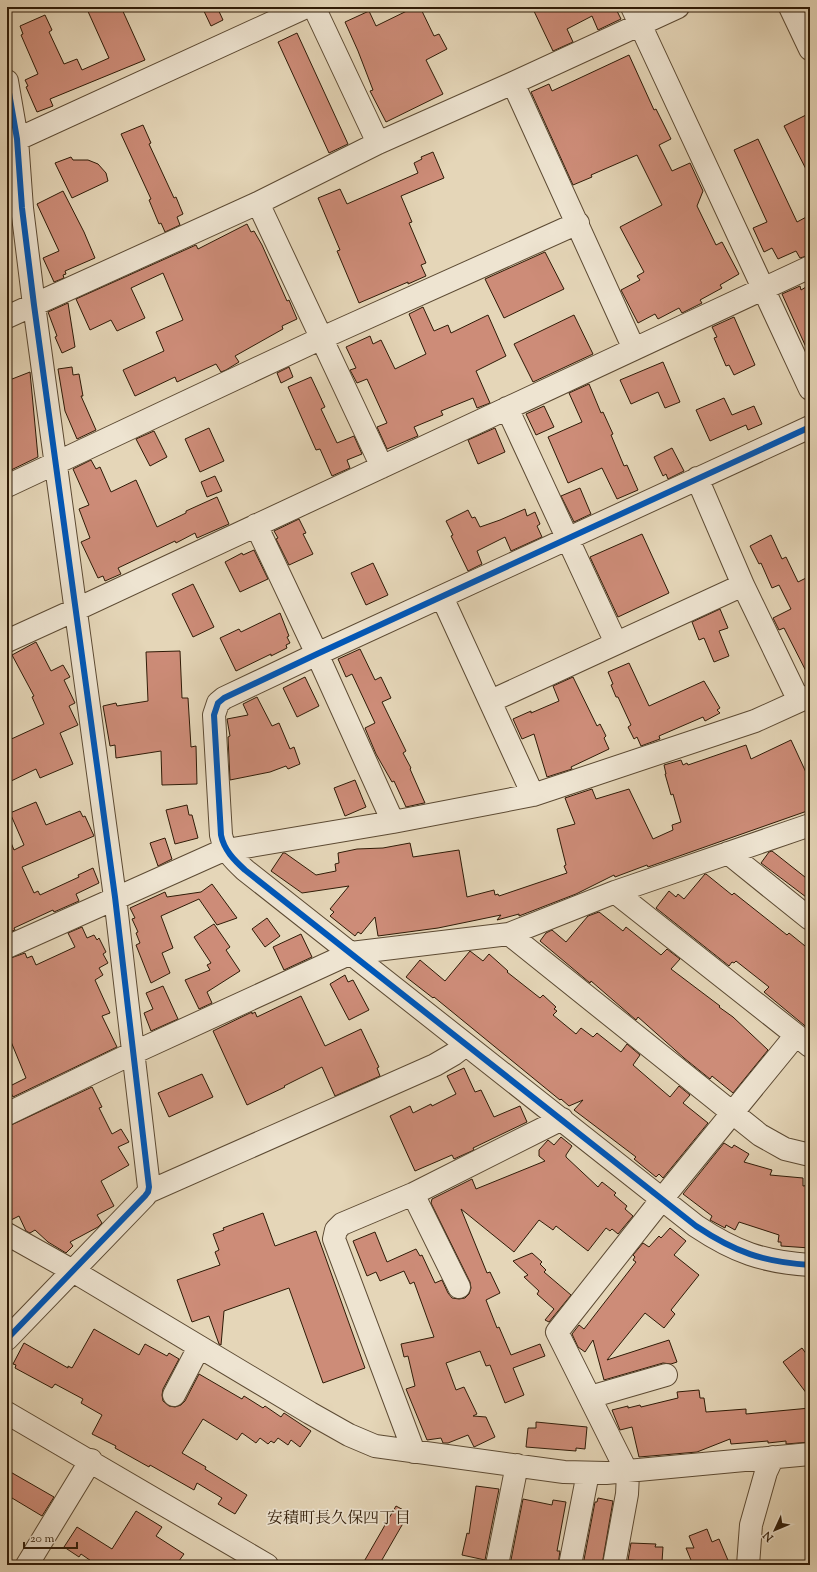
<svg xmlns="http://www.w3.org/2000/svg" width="817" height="1572" font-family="'Sorts Mill Goudy','Noto Serif JP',serif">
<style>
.building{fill:#cd8c78;stroke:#2f1b07}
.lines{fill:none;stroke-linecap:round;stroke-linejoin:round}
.minor-casing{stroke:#5c4a33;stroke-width:24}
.minor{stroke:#eee4d1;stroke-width:22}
.cycleway-casing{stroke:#eee4d1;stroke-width:8}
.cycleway{stroke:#0057b8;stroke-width:6}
.labels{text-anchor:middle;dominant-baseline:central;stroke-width:3.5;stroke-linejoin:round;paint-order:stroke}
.neighbourhood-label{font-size:16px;fill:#2f1b07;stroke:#eee4d1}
</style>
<rect width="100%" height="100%" fill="#e5d6b8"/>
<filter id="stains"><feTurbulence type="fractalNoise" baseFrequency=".005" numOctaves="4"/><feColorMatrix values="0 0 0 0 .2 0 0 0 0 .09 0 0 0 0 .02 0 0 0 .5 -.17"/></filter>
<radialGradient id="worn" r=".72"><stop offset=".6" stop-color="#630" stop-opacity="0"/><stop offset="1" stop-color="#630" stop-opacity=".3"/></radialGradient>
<path class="building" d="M86,7H121L145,60L50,99L53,106L37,112L26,87L28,86L25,80L38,74L21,35L23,34L20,26L45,15L52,30L49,32L64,64L77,59L82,70L109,58Z
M202,7H217L223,20L211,26Z
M415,7H420L434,36L439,34L447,49L426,60L443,94L386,122L370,91L373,90L358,51L345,22L369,11L376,26Z
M532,7H615L621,19L598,30L592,16L567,29L573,42L553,51Z
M297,33L348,144L329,153L278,42Z
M629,55L654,110L656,109L671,139L659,145L672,171L690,163L703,191L697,206L716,245L722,242L739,274L720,285L722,288L700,300L702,303L682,313L679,308L658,319L655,314L638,323L621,290L640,280L637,276L644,272L620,227L662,205L637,155L591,175L592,177L573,185L531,92L549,84L552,91Z
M810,113V177L784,126Z
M143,125L151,143L149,144L174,198L176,197L183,214L177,217L180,225L165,232L161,223L159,224L149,200L151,199L121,134Z
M758,139L797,222L810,215V255L800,258L796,251L778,259L772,248L764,252L753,228L767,222L734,150Z
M433,152L444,178L401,196L412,222L409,223L426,263L421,265L426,276L408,284V282L359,303L337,251L340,250L318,198L340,189L347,204L418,173L414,163L422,159L421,157Z
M71,157L73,160H88L98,164L106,173L108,181L72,198L55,163Z
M63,191L84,232L95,258L65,271L66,274L63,275L64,278L54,282L43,258L59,251L37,204Z
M247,224L251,232L254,231L262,245L287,301L289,300L297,319L282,326L283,329L235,356L239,362L226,370L221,372L216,364L177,382L175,377L135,396L123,370L164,351L156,332L183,320L163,273L131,288L145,318L117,331L111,320L90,330L76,299L196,245L198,249Z
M545,252L564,289L504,318L485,279Z
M800,286L801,290L806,287L810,296V356L782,294Z
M68,303L75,347L62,353L55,337L57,336L48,312Z
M423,307L434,331L448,325L451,333L488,315L506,356L476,371L490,403L477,408L473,398L441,411L443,415L414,427L418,436L387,449L377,427L387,423L367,379L357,383L350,370L356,368L346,347L370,336L373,344L381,340L395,369L426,354L409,314Z
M574,315L593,354L533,382L514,344Z
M734,317L755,365L734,375L729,365L726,366L714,338L717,337L712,327Z
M663,362L680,402L665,408L658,392L631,404L620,380Z
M72,367L73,375L79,374L83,396H81L96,430L77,439L65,411L58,369Z
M289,367L293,377L281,383L277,373Z
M30,372L38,457L7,472V381Z
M311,377L325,407L321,409L337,443L354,436L362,454L347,460L350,468L332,476L320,449L316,450L288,387Z
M589,384L601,413L603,412L613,434L611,435L624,466L627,465L638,490L617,499L602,468L568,483L548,437L582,422L569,393Z
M724,398L732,415L754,406L762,424L748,430L746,425L710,441L696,410Z
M544,406L554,427L536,435L526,414Z
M209,428L224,461L200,472L185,439Z
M495,428L505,452L478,464L468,440Z
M154,431L167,457L150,466L136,439Z
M672,448L684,471L668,479L666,474L663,476L654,457Z
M91,460L96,469L100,467L111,492L136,480L157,527L186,513V511L217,497L229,524L197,538L195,533L176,543L175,541L118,568L121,574L105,581L103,576L98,578L81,542L90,538L79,509L89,505L73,469Z
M215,476L222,491L207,497L201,482Z
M580,488L591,514L574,522L561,496Z
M525,509L527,516L535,512L540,524L537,526L542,537L511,551L505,537L477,551L482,564L468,571L451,536L453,535L446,521L468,510L472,518L475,517L480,527L500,520Z
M299,519L306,533L303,534L313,554L289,565L276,539L278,538L274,531Z
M642,534L669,593L618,617L590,557Z
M771,535L782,559L786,557L798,582L810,576V679L784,628L779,630L773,618L791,609L779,585L772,588L761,563L759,564L750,546Z
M254,550L268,579L240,592L225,562L242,553L243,555Z
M373,563L388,595L366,605L351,573Z
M193,584L214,627L193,637L172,594Z
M720,609L728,628L719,631L729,656L714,662L704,638L699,640L692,622Z
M280,613L289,636L287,637L290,643L286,645L287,648L271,656V654L236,671L220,638L239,629L241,632Z
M36,642L51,671L63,665L70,677L64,680L75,703L69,706L78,725L60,733L73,764L40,778L36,769L7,783V741L44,724L32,697L34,696L12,655Z
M360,649L375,680L381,677L391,698L382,702L406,751L403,753L411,768L410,769L425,803H424L406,807L394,781L392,782L376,754L365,728L375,723L352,674L346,677L338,659Z
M180,651L182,698H188L191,747L196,746L197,784L162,785L161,751L116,758L115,745L110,746L103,706L116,703L117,706L148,701L146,652Z
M629,663L649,706L704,681L720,708L717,710L720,713L705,721L703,717L659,736L660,739L641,746L637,737L634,739L628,727L631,725L618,697H616L611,685L613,684L608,672Z
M305,677L319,706L297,717L283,688Z
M573,677L597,726L600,724L606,736L604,738L609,749L571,767L572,769L547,777L534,734L522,739L513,719L531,711V713L559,701L553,686Z
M257,697L272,726L279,723L290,749L294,747L300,764L288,769L286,766L270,772L230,780L228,737L230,736L227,719L248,715L243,704Z
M791,740L810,781V810L648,867L647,865L615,877L614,875L576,894L519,916V914L497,920L501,915L438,928L378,936L375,917L361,934L358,932L355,936L330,916L334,912L330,909L349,886L302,893L271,871L283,853H285L316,875L336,871L335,864L339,863L338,853L357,849L383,848L410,843L413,857L459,850L467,897L494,890L495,895L498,894L499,896L567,873L564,866L566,865L557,829L575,824L565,798L592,789L596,799L629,789L653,839L673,830L672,825L681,822L673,794L671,795L665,774H666L664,765L681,760L683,765L687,763L688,765L746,745L751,759Z
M355,780L366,807L345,816L334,788Z
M36,802L46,825L80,811L83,817L85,816L94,836L22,867L34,893L38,891L40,895L79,877L78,875L93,868L99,883L76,894L79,901L54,912L53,910L14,928L15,930L7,933V833L14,850L24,845L10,813Z
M187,805L189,815H192L198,838L175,844L166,810Z
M165,838L172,859L158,866L150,843Z
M772,851L810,881V900L761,863L769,852Z
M705,874H706L732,895L734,893L787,935L789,933L810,950V1030L764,992L769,987L736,961L734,963L732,962L729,966L656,908L669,891L676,897L678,894L684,899Z
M212,884L237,918L217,925L199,899L161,916L173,948L162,953L170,973L151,983L136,945L140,943L136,933L138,932L132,919L135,918L130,908L165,892L167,897L201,892Z
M599,912L623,931L626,927L661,955L667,949L680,959L671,969L720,1006L719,1007L733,1017L768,1050L733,1093L712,1076L710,1079L684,1058L638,1017L636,1020L591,981L590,983L540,941L546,933L552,930L566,942L588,916Z
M267,918L280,936L265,947L252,929Z
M214,924L230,947L226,950L240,971L207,992L212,1003L199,1009L185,980L210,970L207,965L211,963L194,937Z
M82,927L87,938L94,935L97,940L99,938L106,952L103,954L108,963L99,968L103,975L95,980L110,1013L102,1016L117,1047L13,1097L8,1087L26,1078L7,1032V963L9,962L8,959L25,953L27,958L32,956L36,965L75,947L68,933Z
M301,934L312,957L284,970L273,947Z
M470,951L483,961L489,954L508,971L507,972L540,998L543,995L556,1007L554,1009L557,1011L553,1015L576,1034L581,1028L593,1037L597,1033L621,1052L627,1044L640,1055L633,1065L670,1097L679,1086L690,1095L683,1103L708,1123L663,1178L659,1174L656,1177L634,1159L636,1157L574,1110L583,1100L569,1106L561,1099L560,1100L434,997L433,998L406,977L420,960L445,981Z
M345,975L348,982L353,980L369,1010L349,1020L330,984Z
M163,986L178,1019L151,1031L144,1013L153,1009L146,993Z
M301,996L325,1046L361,1029L379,1067L377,1068L380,1076L335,1096L322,1067L284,1086L285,1087L247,1105L213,1031L252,1012V1014L255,1012L257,1017Z
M464,1068L475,1092L481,1090L494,1117L520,1106L527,1122L473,1148L474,1150L454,1159L452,1155L415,1171L390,1116L410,1106L413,1113L431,1104L432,1106L456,1094L447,1076Z
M202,1074L213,1097L169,1117L158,1093Z
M92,1087L102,1107L99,1108L112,1134L121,1129L129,1142L118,1147L129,1165L101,1181L114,1206L97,1215L102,1223L98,1227L70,1242L73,1246L66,1253L48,1242L35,1230L30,1233L26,1231L19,1216L7,1222V1127Z
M561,1137L572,1146L566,1155V1157L598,1187L602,1182L616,1193L614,1195L627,1206L625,1209L633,1216L618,1234L612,1229L610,1231L606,1228L588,1251L556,1226L553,1230L539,1220L514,1252L461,1209L487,1273L490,1272L500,1293L486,1300L497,1328L499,1327L511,1355L540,1344L545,1356L513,1368L524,1395L505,1403L490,1365L486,1366L480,1351L446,1363L456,1390L464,1387L477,1414L473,1416L486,1417L495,1437L474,1447L468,1435L448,1443H443L441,1438L427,1440L406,1389L415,1386L408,1356L404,1357L401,1344L434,1337L414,1282L410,1284L404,1271L380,1281L376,1272L367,1276L353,1241L375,1232L387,1262L416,1249L420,1256L422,1255L435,1283L442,1280L448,1293L452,1298L459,1299L465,1298L469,1294L471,1288L470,1282L431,1203L432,1199L472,1179L476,1189L545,1161L539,1156V1150L548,1140L554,1145Z
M724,1143L732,1148L734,1145L749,1154L744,1162L772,1170L770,1175L803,1178V1186L810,1185V1248L781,1246V1242H778L779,1235L739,1222L735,1230L726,1225L725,1228L710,1220L712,1216L683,1194Z
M263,1213L275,1246L316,1231L365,1368L323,1383L289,1288L224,1311L221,1345L219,1344L209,1316L192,1322L177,1280L220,1265L215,1252L219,1250L213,1234L224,1230L223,1228Z
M670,1228L686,1241L674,1255L699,1275L671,1310L675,1314L664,1328L645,1313L607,1360L669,1340L677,1362L671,1364L663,1363L604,1380L593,1340L585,1352L578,1347L572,1334L579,1325L584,1329L601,1307L636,1262L633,1260L635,1257L633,1255L643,1243L649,1247L659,1236L661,1238Z
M532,1253L542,1262L540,1264L546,1270L544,1272L571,1295L549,1322L545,1320L554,1309L537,1294L539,1291L524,1277L528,1275L513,1261Z
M94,1329L139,1355L145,1344L167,1356L169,1353L179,1359L163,1389L162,1395L163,1401L169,1406L175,1407L181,1405L185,1401L199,1374L242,1399L244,1396L263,1408L265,1406L281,1417L284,1413L311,1431L300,1447L291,1440L288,1445L278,1438L274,1443L271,1441L268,1444L260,1438L256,1443L242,1433L237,1440L203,1419L182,1453L206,1467L205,1469L247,1495L235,1514L218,1504L222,1498L197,1483L194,1490L150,1465L149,1467L115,1448L116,1446L92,1434L102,1415L81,1403L83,1399L55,1384L52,1388L15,1368L16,1365L13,1364L24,1343L68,1368V1366L72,1368Z
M802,1348L810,1359V1398L783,1362Z
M699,1390L700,1398H704L706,1412L746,1409V1414L810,1408V1442L786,1444V1441L768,1443V1441L731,1444L730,1439L697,1452L639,1457L632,1427L620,1430L612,1410L628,1406V1408L640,1405L641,1407L678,1398L677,1392Z
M536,1422L587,1427L585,1449L576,1448V1451L526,1447L528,1428H536Z
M7,1470L54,1497L42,1516L7,1495Z
M476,1486L499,1489L485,1560L462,1555L467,1533L469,1534Z
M598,1498L613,1501L602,1565H583L595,1502H597Z
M523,1499L552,1505L553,1500L566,1502L557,1551H560L558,1565H510Z
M396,1506L409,1513L379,1565H362Z
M136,1511L162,1527L156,1536L184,1554L176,1565H97L81,1554L79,1557L64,1547L77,1527L112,1549Z
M707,1529L712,1542L719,1539L730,1565H693L686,1548H694L689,1536Z
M631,1543L656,1544L655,1547H663L662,1562L628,1560Z"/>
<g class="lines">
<g class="minor-casing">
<path id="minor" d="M314,7L378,143
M632,7L810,389
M790,7L810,49
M7,81L17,139L22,208L34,305L115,897L149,1187L148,1192L145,1196L7,1339
M513,83L634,349
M7,144L306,7
M258,203L382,467
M7,317L258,203L378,143L513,83L678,7
M507,408L616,643
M810,427L317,654L224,698L218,703L214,715L221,835C224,850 234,860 245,870L696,1226C735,1252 763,1262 810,1265
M697,478L743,585
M7,486L322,338L578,223
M256,525L317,654L393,822
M442,597L533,795
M7,641L75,610L810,267
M491,701L743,585L799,701
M728,853L810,919
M615,892L810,1046
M509,934L760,1135L785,1149L810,1155
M7,947L217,853L227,850L393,822L533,795L755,721L810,696
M7,1114L133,1053L351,953L509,934L615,892L810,825
M148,1192L435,1065L454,1054L466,1045
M413,1194L459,1287
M7,1234L73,1271L310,1413L349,1435L375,1446L564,1472L606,1473L810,1454
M174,1395L199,1347
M590,1397L666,1375
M7,1413L267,1565
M414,1452L334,1239L336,1230L342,1224L413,1194L562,1119
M27,1565L91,1460
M497,1565L517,1465
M570,1565L588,1473
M614,1565L627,1494L628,1474L557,1332L662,1199L796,1035
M748,1565L751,1525L766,1472L773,1457"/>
</g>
<use href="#minor" class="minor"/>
<g class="cycleway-casing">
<path id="cycleway" d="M7,81L17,139L22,208L34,305L115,897L149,1187L148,1192L145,1196L7,1339
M810,427L317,654L224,698L218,703L214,715L221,835C224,850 234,860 245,870L696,1226C735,1252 763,1262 810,1265"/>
</g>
<use href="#cycleway" class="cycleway"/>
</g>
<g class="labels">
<g class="neighbourhood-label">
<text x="339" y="1519">安積町長久保四丁目</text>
</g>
</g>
<rect width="817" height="1572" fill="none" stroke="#e5d6b8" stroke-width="24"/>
<rect x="8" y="8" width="801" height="1556" fill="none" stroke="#2f1b07" stroke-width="2"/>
<rect x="12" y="12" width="793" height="1548" fill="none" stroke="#2f1b07"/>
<g transform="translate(775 1530) rotate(226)" stroke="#eee4d1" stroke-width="3" paint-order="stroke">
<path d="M0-3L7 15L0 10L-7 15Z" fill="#2f1b07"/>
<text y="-6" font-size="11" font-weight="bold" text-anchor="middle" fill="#2f1b07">N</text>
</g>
<path d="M24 1542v6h53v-6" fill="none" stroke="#2f1b07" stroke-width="2"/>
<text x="30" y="1542" font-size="12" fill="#2f1b07" stroke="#eee4d1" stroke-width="3" paint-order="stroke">20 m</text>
<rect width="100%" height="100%" filter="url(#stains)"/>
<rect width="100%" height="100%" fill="url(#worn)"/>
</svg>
